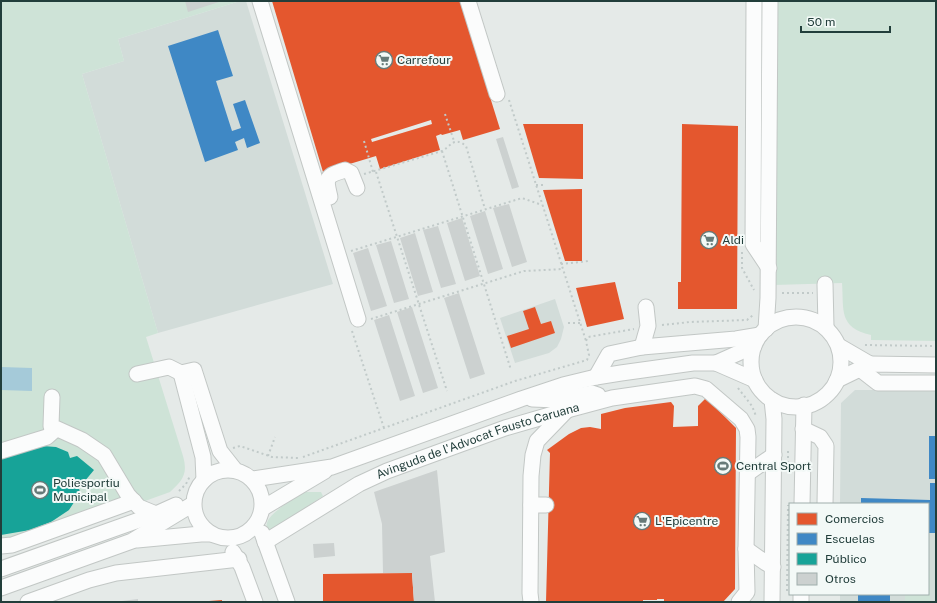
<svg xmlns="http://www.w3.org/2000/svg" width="937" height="603" font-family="'Public Sans',sans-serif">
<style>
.built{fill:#d2dcd9}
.green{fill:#cee3d7}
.water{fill:#a5cad9}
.shops{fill:#e4572e;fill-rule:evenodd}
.schools{fill:#3f88c5}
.public{fill:#17a398}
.building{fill:#ccd1d0}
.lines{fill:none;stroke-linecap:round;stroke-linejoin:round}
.minor-casing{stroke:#c2c7c5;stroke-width:17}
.path{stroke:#c1cac9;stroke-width:2;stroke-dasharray:2 3;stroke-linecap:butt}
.minor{stroke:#fbfcfc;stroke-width:15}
.labels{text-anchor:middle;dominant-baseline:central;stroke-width:4;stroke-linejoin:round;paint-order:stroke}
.poi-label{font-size:12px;fill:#223e3b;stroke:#f3f9f7;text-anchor:start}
.street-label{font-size:12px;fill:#223e3b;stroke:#f3f9f7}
</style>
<rect width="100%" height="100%" fill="#e5eae8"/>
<path class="built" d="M240,1H246L333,284L158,333L82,74L124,61L118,39Z
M555,299L564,327L561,339L557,347L549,353L515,363L500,318Z
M855,390H936V602H840V594H928V504H840L841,403Z"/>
<path class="green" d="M1,1H240L118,39L124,61L82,74L158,333L146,337L183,456C188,474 183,480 170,492L1,553Z
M777,1H936V341L871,340V335C838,328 844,309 842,283L774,285Z
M305,492H321L323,496L269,532C267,529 266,526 267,523C270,512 295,498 305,492Z
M928,571H930V602H905V594H928Z"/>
<path class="water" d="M1,367L32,368V391L1,390Z"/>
<path class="shops" d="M272,1H460L500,129L463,140L460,130L442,135L441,134L436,136L440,150L380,169L376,156L323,172ZM431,120L432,124L372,142L371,139Z
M523,124H583V179L539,178Z
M682,124L738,126L737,309H678V282H681Z
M582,189V261H565L543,190Z
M615,282L624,319L587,327L576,288Z
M535,307L541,324L551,321L555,333L511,348L507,336L529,329L523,311Z
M706,398L736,428L735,589L723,602H664V599H657V600H643V602H546L550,453L547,450L569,434L581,428L590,427L601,429V414L625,408L671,402L674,406L673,427L698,426V406Z
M412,573L414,602H323V574Z
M222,600V602H209V601Z"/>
<path class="schools" d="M218,30L233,76L216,81L232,131L241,128L233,104L245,100L260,143L247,148L244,138L235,142L238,150L205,162L168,46Z
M929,436H936V479H929Z
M930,483H936V533H928V504H861V498L930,500Z
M858,594H890V602H858Z"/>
<path class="public" d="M42,446L56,447L68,452L70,458L77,456L94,470L79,488L80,493L69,510L51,522L30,530L1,535V457Z"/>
<path class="building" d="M185,1H222L188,12Z
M503,137L519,187L512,189L496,139Z
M509,204L527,262L512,267L493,208Z
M485,211L503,269L488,274L470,216Z
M462,218L480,276L465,281L447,223Z
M438,226L456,284L441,288L423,230Z
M415,233L433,292L418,296L400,238Z
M391,241L409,299L394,303L376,245Z
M368,248L387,306L371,311L353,253Z
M459,293L485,374L470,379L444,298Z
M412,307L438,388L423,393L397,312Z
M389,315L415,396L400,401L374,320Z
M437,470L445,552L430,556L435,602H414L412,573H383L382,524L374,492Z
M334,543L335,556L314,558L313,544Z
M138,599V602H122V601Z"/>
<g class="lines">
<g class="minor-casing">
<g id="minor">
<path d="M260,1L358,319"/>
<path d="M468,1L497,94"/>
<path d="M754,1L753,244L769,268"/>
<path d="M330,197C325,177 326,176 345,170L351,173L357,188"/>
<path d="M825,284L826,327"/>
<circle cx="796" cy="362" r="45"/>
<path d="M766,329L768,298L770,1"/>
<path d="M839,346L870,364"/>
<path d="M642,347L648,326L646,307"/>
<path d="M716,363L754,346"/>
<path d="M860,369L878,383H936"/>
<path d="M181,373L203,457L204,480"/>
<path d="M137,374L169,367L181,373L194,370L220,451L235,470"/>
<path d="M596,377L609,354L642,347L736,339L760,335"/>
<path d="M837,380L870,364L936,365"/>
<path d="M52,397L51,426L82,440L104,455L128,495L139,507L156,514"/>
<path d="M532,399L557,400L592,393L598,395"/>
<path d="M803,429L820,437L826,446L825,504"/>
<path d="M1,451L47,437L56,429"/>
<circle cx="228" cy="504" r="34"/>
<path d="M748,473L774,455"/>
<path d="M253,479L332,467L521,399L563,385L596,377L621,373L693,363H716L755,380"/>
<path d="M802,504L804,405"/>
<path d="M531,505H546"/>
<path d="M263,508L325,471"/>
<path d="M262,533L287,602"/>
<path d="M137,540L201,534H211"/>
<path id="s1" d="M265,542L359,484L387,471L505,428L567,410L612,398L695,386L706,389L741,419L747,429L748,437L746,549L747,592L739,602"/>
<path d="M1,546L12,545L134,501"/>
<path d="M746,549L766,563L773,567"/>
<path d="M233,552L242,567L255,602"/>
<path d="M1,569L156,514L176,505"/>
<path d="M1,588L132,541L193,504"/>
<path d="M28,602L89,580L116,573L239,559"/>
<path d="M531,602L530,593L531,476L533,455L537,441L566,411"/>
<path d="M772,602L774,419L772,400"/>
<path d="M801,602V594"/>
</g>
</g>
<path class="path" d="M509,100L586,341
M445,114L454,141
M364,141L373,172
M442,151L511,370
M376,172L447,391
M364,174L442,151C451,146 454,136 466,146L485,209
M536,185H545
M351,251L522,198L542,205
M742,252V268L754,290
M561,264L589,261
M782,293H813
M371,319L524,271L563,269
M568,323H580
M662,325L690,322L747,320L753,315
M352,331L384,428
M865,345L936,346
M738,388L752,406L756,416
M233,448L240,446L272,457L299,458
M268,456L275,437
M303,457L515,381L587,360L589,355L586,341L588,337L634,329
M788,463V449
M179,491L186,484L190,476
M787,591L788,505"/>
<use href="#minor" class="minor"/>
</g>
<defs>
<g id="supermarket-ring" transform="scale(0.9)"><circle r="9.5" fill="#f3f9f7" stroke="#667a78" stroke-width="1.5"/><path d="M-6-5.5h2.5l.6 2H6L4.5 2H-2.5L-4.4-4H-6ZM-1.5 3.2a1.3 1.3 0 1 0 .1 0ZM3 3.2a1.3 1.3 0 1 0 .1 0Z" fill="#667a78"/></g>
<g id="stadium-ring" transform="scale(0.9)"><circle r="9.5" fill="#f3f9f7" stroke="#667a78" stroke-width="1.5"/><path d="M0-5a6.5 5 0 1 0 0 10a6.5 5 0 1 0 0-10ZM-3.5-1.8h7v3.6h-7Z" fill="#667a78"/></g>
</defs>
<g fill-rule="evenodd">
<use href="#supermarket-ring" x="384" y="60"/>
<use href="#supermarket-ring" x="709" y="240"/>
<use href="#stadium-ring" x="723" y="466"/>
<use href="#stadium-ring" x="40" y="490"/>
<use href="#supermarket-ring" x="642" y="521"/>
</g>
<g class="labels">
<g class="poi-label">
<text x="397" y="60">Carrefour</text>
<text x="722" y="240">Aldi</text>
<text x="736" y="466">Central Sport</text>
<text x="53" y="483">Poliesportiu<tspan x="53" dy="14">Municipal</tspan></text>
<text x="655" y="521">L'Epicentre</text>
</g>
<g class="street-label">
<text stroke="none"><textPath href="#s1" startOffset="237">Avinguda de l'Advocat Fausto Caruana</textPath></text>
</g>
</g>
<rect width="937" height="603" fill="none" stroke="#223e3b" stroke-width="4"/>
<rect x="789" y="503" width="140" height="92" fill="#f3f9f7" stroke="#9faeac"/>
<rect x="797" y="513" width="20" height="12" fill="#e4572e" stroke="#9faeac"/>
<text x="825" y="523" font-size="12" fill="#223e3b">Comercios</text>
<rect x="797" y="533" width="20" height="12" fill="#3f88c5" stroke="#9faeac"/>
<text x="825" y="543" font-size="12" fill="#223e3b">Escuelas</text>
<rect x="797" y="553" width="20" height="12" fill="#17a398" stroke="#9faeac"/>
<text x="825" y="563" font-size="12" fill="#223e3b">Público</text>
<rect x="797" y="573" width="20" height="12" fill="#ccd1d0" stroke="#9faeac"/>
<text x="825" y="583" font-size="12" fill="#223e3b">Otros</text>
<path d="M801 26v6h89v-6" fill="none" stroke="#223e3b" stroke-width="2"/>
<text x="807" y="26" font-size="12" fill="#223e3b" stroke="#f3f9f7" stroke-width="3" paint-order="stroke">50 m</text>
</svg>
